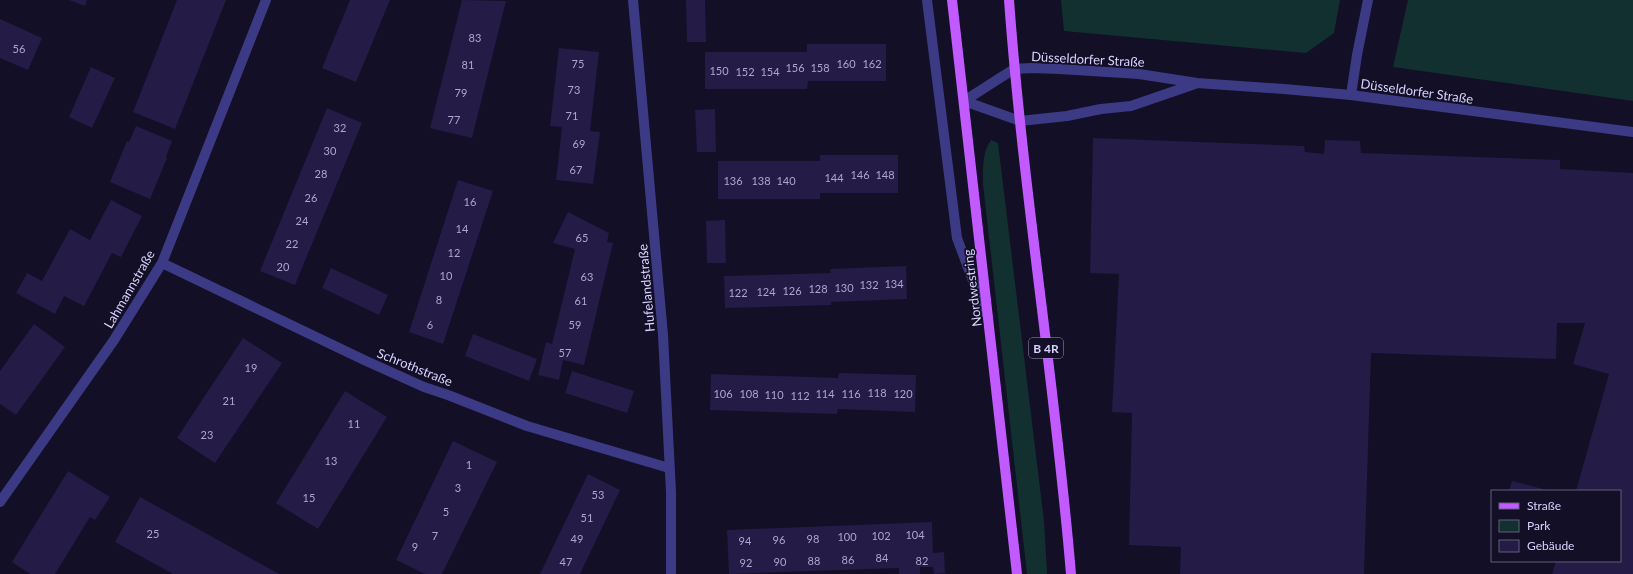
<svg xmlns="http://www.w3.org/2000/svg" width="1633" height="574" font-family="Lato,sans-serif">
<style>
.green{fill:#12302f}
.building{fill:#241b47}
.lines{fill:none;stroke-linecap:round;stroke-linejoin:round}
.lane{stroke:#3d3a85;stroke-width:10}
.street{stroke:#3d3a85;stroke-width:10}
.primary{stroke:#c25bff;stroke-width:10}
.labels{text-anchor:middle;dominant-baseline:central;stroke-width:3.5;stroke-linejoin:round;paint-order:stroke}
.number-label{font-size:11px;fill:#aca6d1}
.shield{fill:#130f26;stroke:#9e99be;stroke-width:1}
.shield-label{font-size:12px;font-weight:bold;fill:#d9d4ff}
.street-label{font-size:13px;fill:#d9d4ff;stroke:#130f26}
</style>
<rect width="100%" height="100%" fill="#130f26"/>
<path class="green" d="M1061,0H1340L1334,33L1306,53L1064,31Z
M1408,0H1633V101L1393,67Z
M991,140L998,143L1044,521L1047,574H1027L983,184C983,168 982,153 991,140Z"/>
<path class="building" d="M69,0H87L85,6Z
M177,0H226L175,129L133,112Z
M350,0H390L356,82L322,68Z
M462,0L506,1L472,138L430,128Z
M686,0H705L706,42H687Z
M0,19L42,38L28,70L0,58Z
M807,44H886V81H808L807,89H705V52H807Z
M559,48L599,52L590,131L600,132L593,184L556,180L562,127L550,126Z
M91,67L115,78L92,128L69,117Z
M327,108L362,123L295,285L260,271Z
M715,109L716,152H697L695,110Z
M136,126L172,141L166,157L167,158L150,199L110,182L127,141L129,142Z
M1093,138L1304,146L1305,152L1324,154L1325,140L1360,141L1361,153L1560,160V169L1633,173V574H1552L1556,561H1620V491H1576L1609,374L1573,364L1585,323H1557L1556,359L1371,353L1364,574H1180L1181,547L1129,545L1132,413L1112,412L1119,274L1090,273Z
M820,155H898V193H820V199H718V161H820Z
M458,180L493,191L443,344L409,332Z
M111,200L142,216L121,257L112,253L84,306L64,296L55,314L16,293L27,273L42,281L70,229L90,240Z
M568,212L609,233L607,242L613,243L584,365L563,360L559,380L538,375L546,342L552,344L575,249L553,243Z
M725,220L726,263H707L706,221Z
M906,266L907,299L831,302V305L725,308L724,276L831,273L830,269Z
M331,268L388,295L379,315L322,288Z
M34,324L65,347L16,415L0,404V371Z
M473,334L537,359L529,381L465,356Z
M243,338L282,363L215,463L177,438Z
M572,371L634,391L627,413L565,393Z
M839,373L916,375L915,412L838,409L837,414L710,410L711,374L838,378Z
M345,391L387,417L318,529L276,503Z
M453,441L497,462L442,574H425L396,560Z
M68,471L110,497L95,520L90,517L55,574H30L12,562Z
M588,474L620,490L580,574H540Z
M1512,481L1543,489V491H1509Z
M140,497L191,525L279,574H173L115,542Z
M932,522L933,553L944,552L945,573L934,574L933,567H920V574H899V568L729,574L727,530Z"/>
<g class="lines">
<path class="lane" d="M927,0L957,238L985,313"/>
<path class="street" d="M633,0L663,335L671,492V574
M1351,95L1357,55L1368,0
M964,101L1014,69L1031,68L1059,69L1139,74L1197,83L1284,89L1351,95L1633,132
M964,101L1020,121L1067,116L1101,109L1131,106L1195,84
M162,263L364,360L424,387L448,395L527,426L669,468
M0,502L114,340L162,263L266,0"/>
<path class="primary" d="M952,0L1017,574
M1009,0C1023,192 1055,382 1071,574"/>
</g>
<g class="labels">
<g class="number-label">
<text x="475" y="37">83</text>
<text x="19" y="48">56</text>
<text x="578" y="63">75</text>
<text x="846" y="63">160</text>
<text x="872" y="63">162</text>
<text x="468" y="64">81</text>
<text x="795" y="67">156</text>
<text x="820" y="67">158</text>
<text x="719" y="70">150</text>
<text x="745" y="71">152</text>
<text x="770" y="71">154</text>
<text x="574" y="89">73</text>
<text x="461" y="92">79</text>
<text x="572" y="115">71</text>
<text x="454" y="119">77</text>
<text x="340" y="127">32</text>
<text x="579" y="143">69</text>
<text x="330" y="150">30</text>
<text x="576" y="169">67</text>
<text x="321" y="173">28</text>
<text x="860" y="174">146</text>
<text x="885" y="174">148</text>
<text x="834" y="177">144</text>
<text x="733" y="180">136</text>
<text x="761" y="180">138</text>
<text x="786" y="180">140</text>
<text x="311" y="197">26</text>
<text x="470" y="201">16</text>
<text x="302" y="220">24</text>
<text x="462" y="228">14</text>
<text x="582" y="237">65</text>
<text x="292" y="243">22</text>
<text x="454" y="252">12</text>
<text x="283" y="266">20</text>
<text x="446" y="275">10</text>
<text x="587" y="276">63</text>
<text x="894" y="283">134</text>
<text x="869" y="284">132</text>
<text x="844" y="287">130</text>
<text x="818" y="288">128</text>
<text x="792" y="290">126</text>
<text x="766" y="291">124</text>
<text x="738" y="292">122</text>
<text x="439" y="299">8</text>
<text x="581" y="300">61</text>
<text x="430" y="324">6</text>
<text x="575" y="324">59</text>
<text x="565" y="352">57</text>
<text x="251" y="367">19</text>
<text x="877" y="392">118</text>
<text x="723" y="393">106</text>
<text x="749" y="393">108</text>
<text x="825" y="393">114</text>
<text x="851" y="393">116</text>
<text x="903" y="393">120</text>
<text x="774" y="394">110</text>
<text x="800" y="395">112</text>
<text x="229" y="400">21</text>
<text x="354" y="423">11</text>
<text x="207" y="434">23</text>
<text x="331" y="460">13</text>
<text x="469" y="464">1</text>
<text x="458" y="487">3</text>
<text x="598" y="494">53</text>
<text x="309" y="497">15</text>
<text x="446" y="511">5</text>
<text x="587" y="517">51</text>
<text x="153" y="533">25</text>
<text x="915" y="534">104</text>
<text x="435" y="535">7</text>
<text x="881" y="535">102</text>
<text x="847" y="536">100</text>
<text x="577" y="538">49</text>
<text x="813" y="538">98</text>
<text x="779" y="539">96</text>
<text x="745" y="540">94</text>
<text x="415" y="546">9</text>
<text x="882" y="557">84</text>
<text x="848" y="559">86</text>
<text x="814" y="560">88</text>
<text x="922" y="560">82</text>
<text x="566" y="561">47</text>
<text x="780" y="561">90</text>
<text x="746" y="562">92</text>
</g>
<rect class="shield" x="1029" y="338" width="34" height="20" rx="3"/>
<g class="shield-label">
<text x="1046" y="348">B 4R</text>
</g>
<g class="street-label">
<text transform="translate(1088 59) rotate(3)">Düsseldorfer Straße</text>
<text transform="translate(1417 91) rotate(8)">Düsseldorfer Straße</text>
<text transform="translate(646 288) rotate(-95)">Hufelandstraße</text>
<text transform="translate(972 288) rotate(-97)">Nordwestring</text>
<text transform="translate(129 289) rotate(-60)">Lahmannstraße</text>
<text transform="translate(415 367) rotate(22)">Schrothstraße</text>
</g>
</g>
<rect x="1491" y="490" width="130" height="72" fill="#130f26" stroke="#625e7d"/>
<rect x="1499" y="503" width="20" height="6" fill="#c25bff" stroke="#625e7d"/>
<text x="1527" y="510" font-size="12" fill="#d9d4ff">Straße</text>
<rect x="1499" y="520" width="20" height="12" fill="#12302f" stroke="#625e7d"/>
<text x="1527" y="530" font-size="12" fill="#d9d4ff">Park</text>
<rect x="1499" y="540" width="20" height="12" fill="#241b47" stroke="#625e7d"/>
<text x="1527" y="550" font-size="12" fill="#d9d4ff">Gebäude</text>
</svg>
